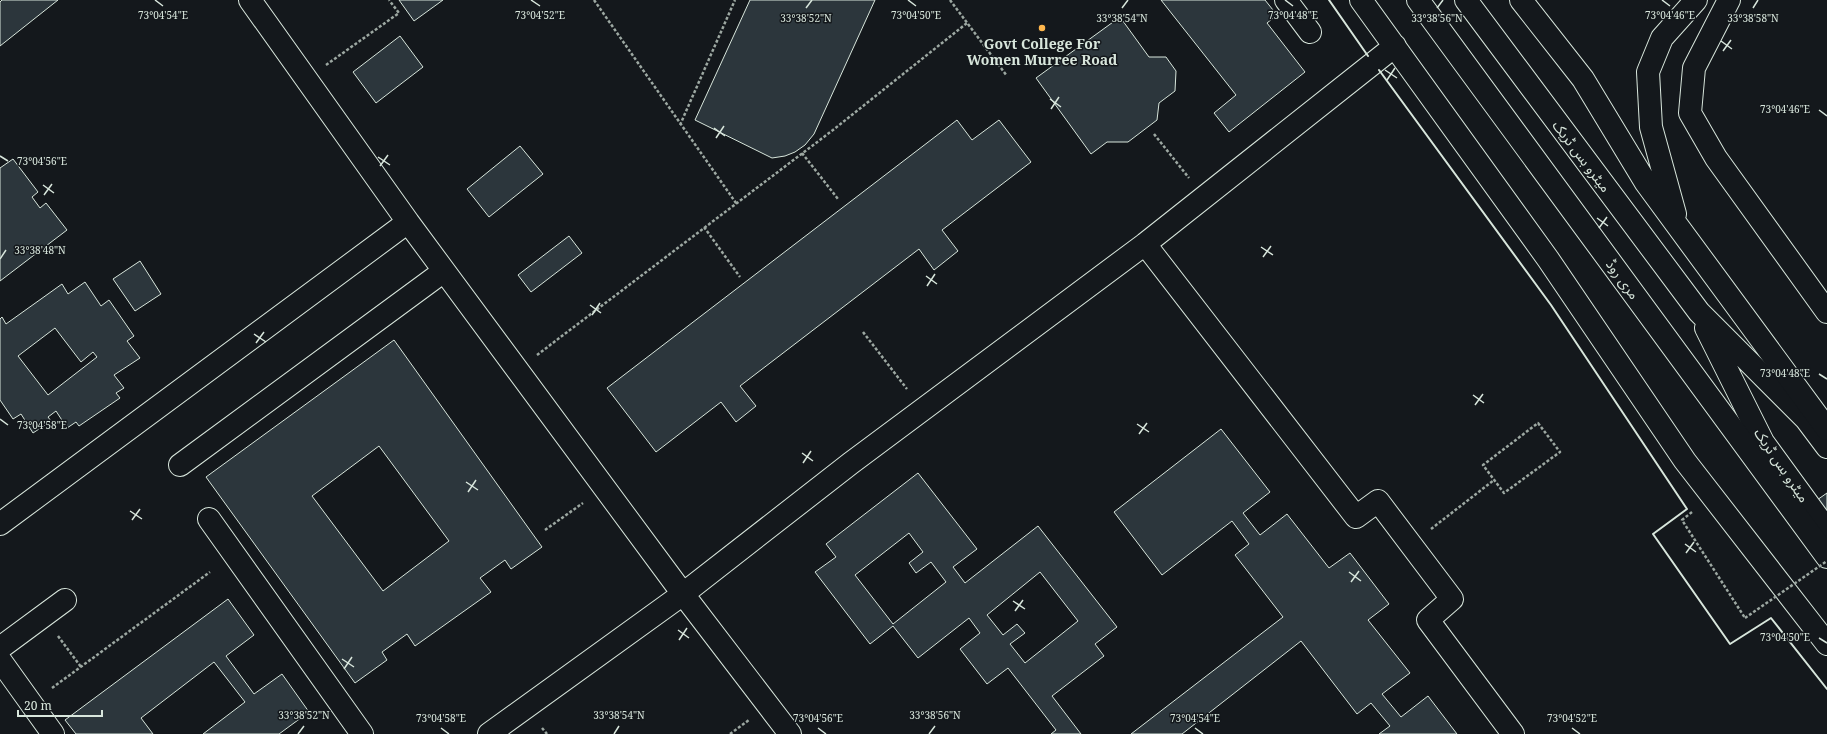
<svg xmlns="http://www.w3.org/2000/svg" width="1827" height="734" font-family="'Noto Serif','Noto Sans Arabic',serif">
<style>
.building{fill:#2c363c;stroke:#d8e6dc;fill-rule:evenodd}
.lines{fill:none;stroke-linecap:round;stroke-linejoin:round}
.minor-casing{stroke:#d8e6dc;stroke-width:24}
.major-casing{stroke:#d8e6dc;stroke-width:24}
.path{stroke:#9da8a2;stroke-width:2.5;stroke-dasharray:3 2;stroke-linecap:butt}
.minor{stroke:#14181c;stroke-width:22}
.major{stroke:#14181c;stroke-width:22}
.path-bridge{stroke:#9da8a2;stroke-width:2.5;stroke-dasharray:3 2;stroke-linecap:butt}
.wall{stroke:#d8e6dc;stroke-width:2}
.ticks{fill:none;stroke:#d8e6dc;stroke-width:1.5}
.poi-dot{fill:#ffb74d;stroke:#14181c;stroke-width:1.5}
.labels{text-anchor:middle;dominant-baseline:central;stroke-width:3;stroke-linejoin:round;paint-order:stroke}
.poi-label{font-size:14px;font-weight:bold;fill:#d8e6dc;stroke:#14181c}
.street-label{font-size:14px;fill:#d8e6dc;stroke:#14181c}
.ticks-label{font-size:10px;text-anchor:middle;fill:#d8e6dc;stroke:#14181c;stroke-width:3;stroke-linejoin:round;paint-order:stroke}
</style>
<rect width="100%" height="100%" fill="#14181c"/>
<path class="building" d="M2,0H58L0,46V2Z
M399,0H443L414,21Z
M750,0H875L814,134L805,145L795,152L785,156L772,158L695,120Z
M1161,0H1265L1277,15L1267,23L1305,72L1229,132L1214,113L1236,95Z
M1120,17L1149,57H1166L1176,71L1175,91L1159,103L1157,120L1128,142H1107L1091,154L1036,78Z
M400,36L423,67L376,103L353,72Z
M957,120L972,140L999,120L1031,162L942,230L958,251L934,270L919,249L740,386L756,406L736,422L721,402L656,452L607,388Z
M520,146L543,174L489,217L467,189Z
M13,159L38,192L32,197L40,208L46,203L67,230L0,281V168Z
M569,236L582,253L531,292L518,275Z
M140,261L161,294L135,311L113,279Z
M85,282L101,306L109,300L134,336L127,341L140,358L114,375L124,388L116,393L120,398L79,426L76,422L67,428L56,411L48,417L51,421L33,433L21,414L13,419L0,400V319L2,317L6,324L62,284L68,294ZM55,328L81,362L93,352L97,357L48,395L18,356Z
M394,340L542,547L511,569L505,560L480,578L491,592L415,646L407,634L382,652L387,660L355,683L206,477ZM379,446L449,541L383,591L312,496Z
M1221,429L1270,492L1243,513L1260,535L1287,514L1329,568L1350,553L1389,604L1368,620L1410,673L1382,694L1401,717L1428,696L1457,734H1379L1390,726L1371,703L1357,714L1301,641L1182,734H1131L1283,617L1235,555L1249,544L1232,521L1162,575L1114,512Z
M918,473L977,549L953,567L965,583L1038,526L1117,627L1095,644L1104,656L1052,696L1081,734H1051L1056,730L1008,668L987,684L960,649L980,633L969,618L918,658L893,626L870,644L815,572L836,557L826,544ZM909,533L923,552L909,563L916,573L931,562L946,582L893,624L855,575ZM1040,572L1078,621L1025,663L1010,644L1025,633L1017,624L1003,635L987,615Z
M1827,493V513L1817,500Z
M228,599L254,635L226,656L254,694L282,674L309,712L279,734H203L245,702L214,662L141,718L153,734H76L65,720Z"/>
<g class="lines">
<g class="minor-casing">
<path id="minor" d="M1286,0L1310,32
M1361,0L1548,259L1685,461L1827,644
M1466,0L1699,312L1806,419L1827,447
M1729,0L1694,68L1690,113L1716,158L1827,312
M408,222L683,594L790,734
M1145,244L1356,517L1378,501L1452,599L1428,620L1513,734
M1706,328L1763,442L1827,530
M180,465L444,271
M209,519L362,734
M0,524L408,222L250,0
M0,648L65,600
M0,660L53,734
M489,734L683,594L851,463L1145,244L1395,46"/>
</g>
<g class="major-casing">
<path id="major" d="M1418,0L1827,557
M1521,0L1583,79L1646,183L1827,429
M1675,214L1651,127L1648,72L1662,38L1696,0"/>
</g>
<path class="path" d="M594,0L736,203
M950,0L1007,76
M326,65L399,13L389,0
M680,125L735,0
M1154,134L1189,178
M802,153L838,199
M704,227L740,277
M863,332L907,389
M537,355L833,130L967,23
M1538,423L1560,452L1504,493L1483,465Z
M1692,512L1682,520L1745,618
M1431,529L1494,480
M545,530L583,503
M58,636L81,667
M52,688L210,572
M542,728L547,734
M730,734L749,720"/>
<use href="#minor" class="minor"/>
<use href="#major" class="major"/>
<path class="path-bridge" d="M1745,618L1827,561"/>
<path class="wall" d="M1329,0L1368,56
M1379,70L1551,305L1687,509L1653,534L1730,644L1771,618L1827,689"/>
</g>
<path class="ticks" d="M155,0L163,6M531,0L540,6M908,0L916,6M1285,0L1293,6M1662,0L1670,6M806,8L812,0M1122,8L1128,0M1437,8L1443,0M1753,8L1758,0M1721,41L1732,49M1723,51L1731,40M1385,70L1397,78M1387,80L1395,68M1050,99L1061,107M1051,109L1059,97M1819,110L1827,116M714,128L725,136M716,138L724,126M0,156L8,161M378,157L390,165M380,166L388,155M43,185L54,193M44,195L52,184M1597,218L1608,226M1599,228L1607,217M1261,247L1273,255M1263,257L1271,246M0,259L6,250M926,276L937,284M927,286L935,274M590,305L601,313M592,315L600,303M254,334L266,342M256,343L264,332M1819,374L1827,379M1473,395L1484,403M1475,405L1483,394M0,419L8,425M1137,424L1149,432M1139,434L1147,423M802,453L813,461M803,463L811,451M466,482L478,490M468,492L476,480M130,511L142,519M132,520L140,509M1685,544L1696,552M1686,553L1694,542M1349,572L1361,581M1351,582L1359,571M1013,601L1025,609M1015,611L1023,600M678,630L689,638M1819,638L1827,643M679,640L687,628M342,659L354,667M344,669L352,657M441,728L449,734M818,728L826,734M1195,728L1203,734M1572,728L1580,734M298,734L304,726M614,734L619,726M929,734L935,726"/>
<circle class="poi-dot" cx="1042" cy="28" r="4"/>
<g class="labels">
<g class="poi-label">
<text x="1042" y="43">Govt College For<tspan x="1042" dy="16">Women Murree Road</tspan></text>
</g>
<g class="street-label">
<text transform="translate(1582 156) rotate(53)">میٹرو بس ٹریک</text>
<text transform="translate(1623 279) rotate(54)">مری روڈ</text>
<text transform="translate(1782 465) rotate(56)">میٹرو بس ٹریک</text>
</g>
</g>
<g class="ticks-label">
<text x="163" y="19">73°04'54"E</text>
<text x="540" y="19">73°04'52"E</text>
<text x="916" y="19">73°04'50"E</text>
<text x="1293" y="19">73°04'48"E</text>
<text x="1670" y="19">73°04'46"E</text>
<text x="806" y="22">33°38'52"N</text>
<text x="1122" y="22">33°38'54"N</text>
<text x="1437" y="22">33°38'56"N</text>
<text x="1753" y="22">33°38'58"N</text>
<text x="1785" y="113">73°04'46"E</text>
<text x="42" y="165">73°04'56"E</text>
<text x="40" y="254">33°38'48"N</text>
<text x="1785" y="377">73°04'48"E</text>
<text x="42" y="429">73°04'58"E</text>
<text x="1785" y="641">73°04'50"E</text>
<text x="304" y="719">33°38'52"N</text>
<text x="619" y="719">33°38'54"N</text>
<text x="935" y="719">33°38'56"N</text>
<text x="441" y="722">73°04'58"E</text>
<text x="818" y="722">73°04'56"E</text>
<text x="1195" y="722">73°04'54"E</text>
<text x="1572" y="722">73°04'52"E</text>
</g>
<path d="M18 710v6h84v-6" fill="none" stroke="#d8e6dc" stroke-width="2"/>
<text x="24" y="710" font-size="12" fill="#d8e6dc" stroke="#14181c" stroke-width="3" paint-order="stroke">20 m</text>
</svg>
